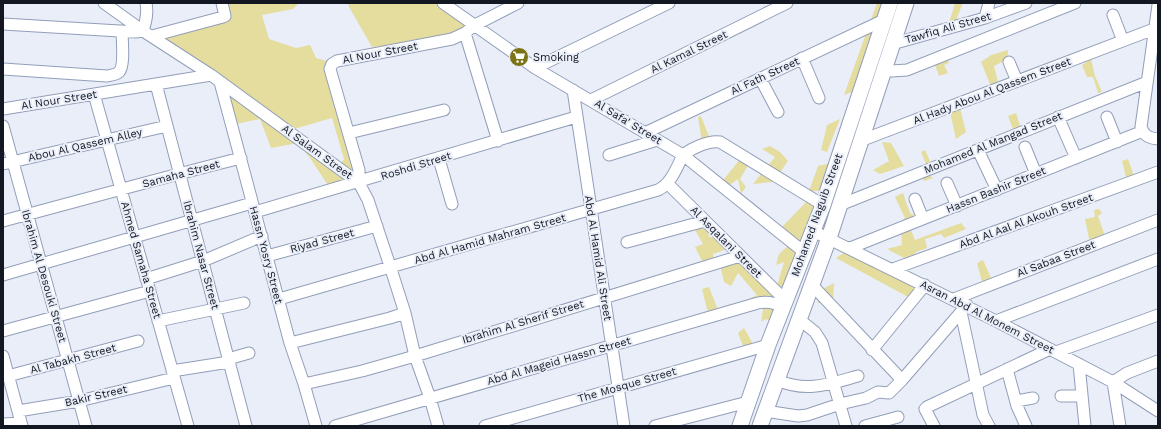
<svg xmlns="http://www.w3.org/2000/svg" width="1161" height="429" font-family="'Work Sans',sans-serif">
<style>
.green{fill:#e4dd9e}
.lines{fill:none;stroke-linecap:round;stroke-linejoin:round}
.street-casing{stroke:#929eb9;stroke-width:13}
.secondary-casing{stroke:#929eb9;stroke-width:17}
.street{stroke:#fff;stroke-width:11}
.secondary{stroke:#fff;stroke-width:15}
.labels{text-anchor:middle;dominant-baseline:central;stroke-width:4;stroke-linejoin:round;paint-order:stroke}
.street-label{font-size:11px;fill:#131721;stroke:#e9eef9}
.poi-label{font-size:11px;fill:#131721;stroke:#e9eef9;text-anchor:start}
</style>
<rect width="100%" height="100%" fill="#e9eef9"/>
<path class="green" d="M225,3H299L293,9L262,15L269,39L296,48L310,45L316,58L327,61L359,176L340,165L344,159L332,118L294,129L161,38L227,18Z
M348,3H437L470,25L452,39L372,47L349,7Z
M877,3H888L857,90L844,95Z
M955,3H962V5L955,23H949Z
M1008,50V59L994,66L999,86L992,89L981,62L991,55Z
M947,58L949,63L944,65L948,73L939,76L934,62Z
M1091,59L1095,76L1102,92L1098,93L1093,77H1087L1082,65Z
M225,88L353,181L329,187L310,158L298,143L271,148L260,119L236,124Z
M960,108L966,132L956,139L950,112Z
M1016,113L1021,129L1014,132L1008,116Z
M701,116L710,139L702,142L698,117Z
M840,119L827,152L821,150L827,125Z
M882,142L891,143L904,166L880,174L873,170L889,161Z
M770,146L780,152L788,161L773,182L753,184L775,157L762,149Z
M925,150L930,161L937,162L927,174L933,178L924,181L918,169L926,164L921,152Z
M740,159L749,164L740,179L746,187L741,194L738,179L727,187L721,183Z
M1128,159L1134,176L1127,181L1122,161Z
M832,163L825,191H809L818,166Z
M903,193L910,213L919,218L898,224L905,218L895,197Z
M808,200L818,207L803,247L781,228Z
M1099,209L1102,213L1098,216L1105,236L1090,243L1085,219L1095,217L1094,210Z
M961,223L966,229L944,238L941,234L925,239L927,248L916,252L910,261L887,249L902,245L901,231L910,228L915,240Z
M705,226L727,249L713,254L714,262L704,265L695,247L703,244L694,228Z
M790,244L801,252L784,294L777,286L784,262L776,265L779,254Z
M848,250L920,285L910,298L836,258Z
M739,259L782,301L773,323L766,319L761,322L764,303L749,302V299L757,295L738,273L731,286L724,282L720,265Z
M983,260L992,280L983,285L977,263Z
M834,283L833,300L846,317L841,325L827,309V302L818,303L815,293Z
M709,287L718,310L708,313L702,289Z
M744,328L753,344L743,346L738,333Z"/>
<g class="lines">
<g class="street-casing">
<path id="street" d="M104,3L143,31L211,75L359,183L368,200L390,266L405,313L415,356L430,398L438,426
M443,3L535,68L683,155L804,252
M1158,5L1141,127C1144,136 1149,138 1158,139
M1113,15L1123,41
M985,18L989,3
M3,24L136,32L143,31C146,21 148,13 146,3
M465,33L498,141
M152,36L223,17L225,16L222,3
M892,44L985,18L1026,3
M802,58L819,98
M1009,62L1017,81
M535,68L669,3
M3,69L107,76C111,75 116,75 119,72C125,66 122,40 122,31
M884,70L892,71L907,70L1075,3
M760,78L778,112
M220,82L290,343L304,384L316,426
M156,84L246,426
M573,90L624,426
M94,94L188,426
M591,100L787,3
M3,109L211,75
M1058,117L1076,158
M1107,117L1117,142
M3,126L86,426
M349,133L444,110
M645,133L884,20
M860,141L1154,29
M1025,147L1036,174
M978,150L997,190
M609,155L657,140
M439,159L452,204
M3,164L167,126
M359,183V170L330,69L332,64L337,61L452,39L465,33L475,25L518,3
M667,183L785,300
M947,183L957,206
M915,199L923,219
M840,205L1147,82
M255,212L576,117
M3,221C82,200 161,178 241,158
M813,231L996,321L1113,382L1158,411
M627,242L705,221
M850,248L1143,131
M267,256L377,226
M893,269L1158,172
M3,275L252,203
M146,279L203,261L262,236
M812,285L902,380
M279,299L658,190C671,184 677,167 683,155C692,148 709,140 720,142L823,205
M954,299L1158,220
M961,312L983,415L989,426
M800,320L815,332L822,343L846,426
M158,321L244,303
M996,321L1158,259
M3,331L150,291
M290,343L390,318L405,313
M872,350L925,285
M1056,352L1158,315
M3,356L22,426
M228,359L249,353
M1079,364L1085,426
M1007,369L1017,406L1026,426
M172,371L229,362
M8,376L138,341
M777,380C807,393 829,384 858,376
M304,384L362,371L415,356L740,256
M1061,396H1082
M1016,401L1033,398
M18,411L79,401L174,378
M765,411L798,416L807,415L840,404L866,398L878,392L889,393L902,380L967,305
M3,424L21,423
M335,426L758,303C767,301 774,302 783,307
M485,426L768,345
M655,426L748,402
M865,426L898,417
M934,426L926,411L925,409L927,407L1050,349
M1120,426L1113,382L1127,373L1158,361"/>
</g>
<g class="secondary-casing">
<path id="secondary" d="M740,426L768,345L823,205L890,3
M760,426L829,238L906,3"/>
</g>
<use href="#street" class="street"/>
<use href="#secondary" class="secondary"/>
</g>
<defs>
<g id="supermarket-disc" transform="scale(1)"><circle r="9.5" fill="#7c7315" stroke="#e9eef9"/><path d="M-6-5.5h2.5l.6 2H6L4.5 2H-2.5L-4.4-4H-6ZM-1.5 3.2a1.3 1.3 0 1 0 .1 0ZM3 3.2a1.3 1.3 0 1 0 .1 0Z" fill="#fff"/></g>
</defs>
<g fill-rule="evenodd">
<use href="#supermarket-disc" x="519" y="57"/>
</g>
<g class="labels">
<g class="street-label">
<text transform="translate(948 28) rotate(-16)">Tawfiq Ali Street</text>
<text transform="translate(689 52) rotate(-26)">Al Kamal Street</text>
<text transform="translate(380 53) rotate(-11)">Al Nour Street</text>
<text transform="translate(765 76) rotate(-25)">Al Fath Street</text>
<text transform="translate(992 91) rotate(-21)">Al Hady Abou Al Qassem Street</text>
<text transform="translate(59 100) rotate(-9)">Al Nour Street</text>
<text transform="translate(628 122) rotate(31)">Al Safa' Street</text>
<text transform="translate(993 143) rotate(-22)">Mohamed Al Mangad Street</text>
<text transform="translate(85 145) rotate(-13)">Abou Al Qassem Alley</text>
<text transform="translate(317 152) rotate(36)">Al Salam Street</text>
<text transform="translate(416 166) rotate(-17)">Roshdi Street</text>
<text transform="translate(181 174) rotate(-15)">Samaha Street</text>
<text transform="translate(996 190) rotate(-22)">Hassn Bashir Street</text>
<text transform="translate(817 215) rotate(-70)">Mohamed Naguib Street</text>
<text transform="translate(1026 221) rotate(-20)">Abd Al Aal Al Akouh Street</text>
<text transform="translate(490 239) rotate(-16)">Abd Al Hamid Mahram Street</text>
<text transform="translate(322 241) rotate(-15)">Riyad Street</text>
<text transform="translate(726 242) rotate(45)">Al Asqalani Street</text>
<text transform="translate(201 255) rotate(75)">Ibrahim Nasar Street</text>
<text transform="translate(266 255) rotate(75)">Hassn Yosry Street</text>
<text transform="translate(598 258) rotate(81)">Abd Al Hamid Ali Street</text>
<text transform="translate(1056 259) rotate(-21)">Al Sabaa Street</text>
<text transform="translate(141 260) rotate(74)">Ahmed Samaha Street</text>
<text transform="translate(44 276) rotate(74)">Ibrahim Al Desouki Street</text>
<text transform="translate(987 317) rotate(27)">Asran Abd Al Monem Street</text>
<text transform="translate(523 322) rotate(-17)">Ibrahim Al Sherif Street</text>
<text transform="translate(73 359) rotate(-15)">Al Tabakh Street</text>
<text transform="translate(559 361) rotate(-16)">Abd Al Mageid Hassn Street</text>
<text transform="translate(627 385) rotate(-16)">The Mosque Street</text>
<text transform="translate(96 396) rotate(-13)">Bakir Street</text>
</g>
<g class="poi-label">
<text x="533" y="57">Smoking</text>
</g>
</g>
<rect width="1161" height="429" fill="none" stroke="#131721" stroke-width="8"/>
</svg>
